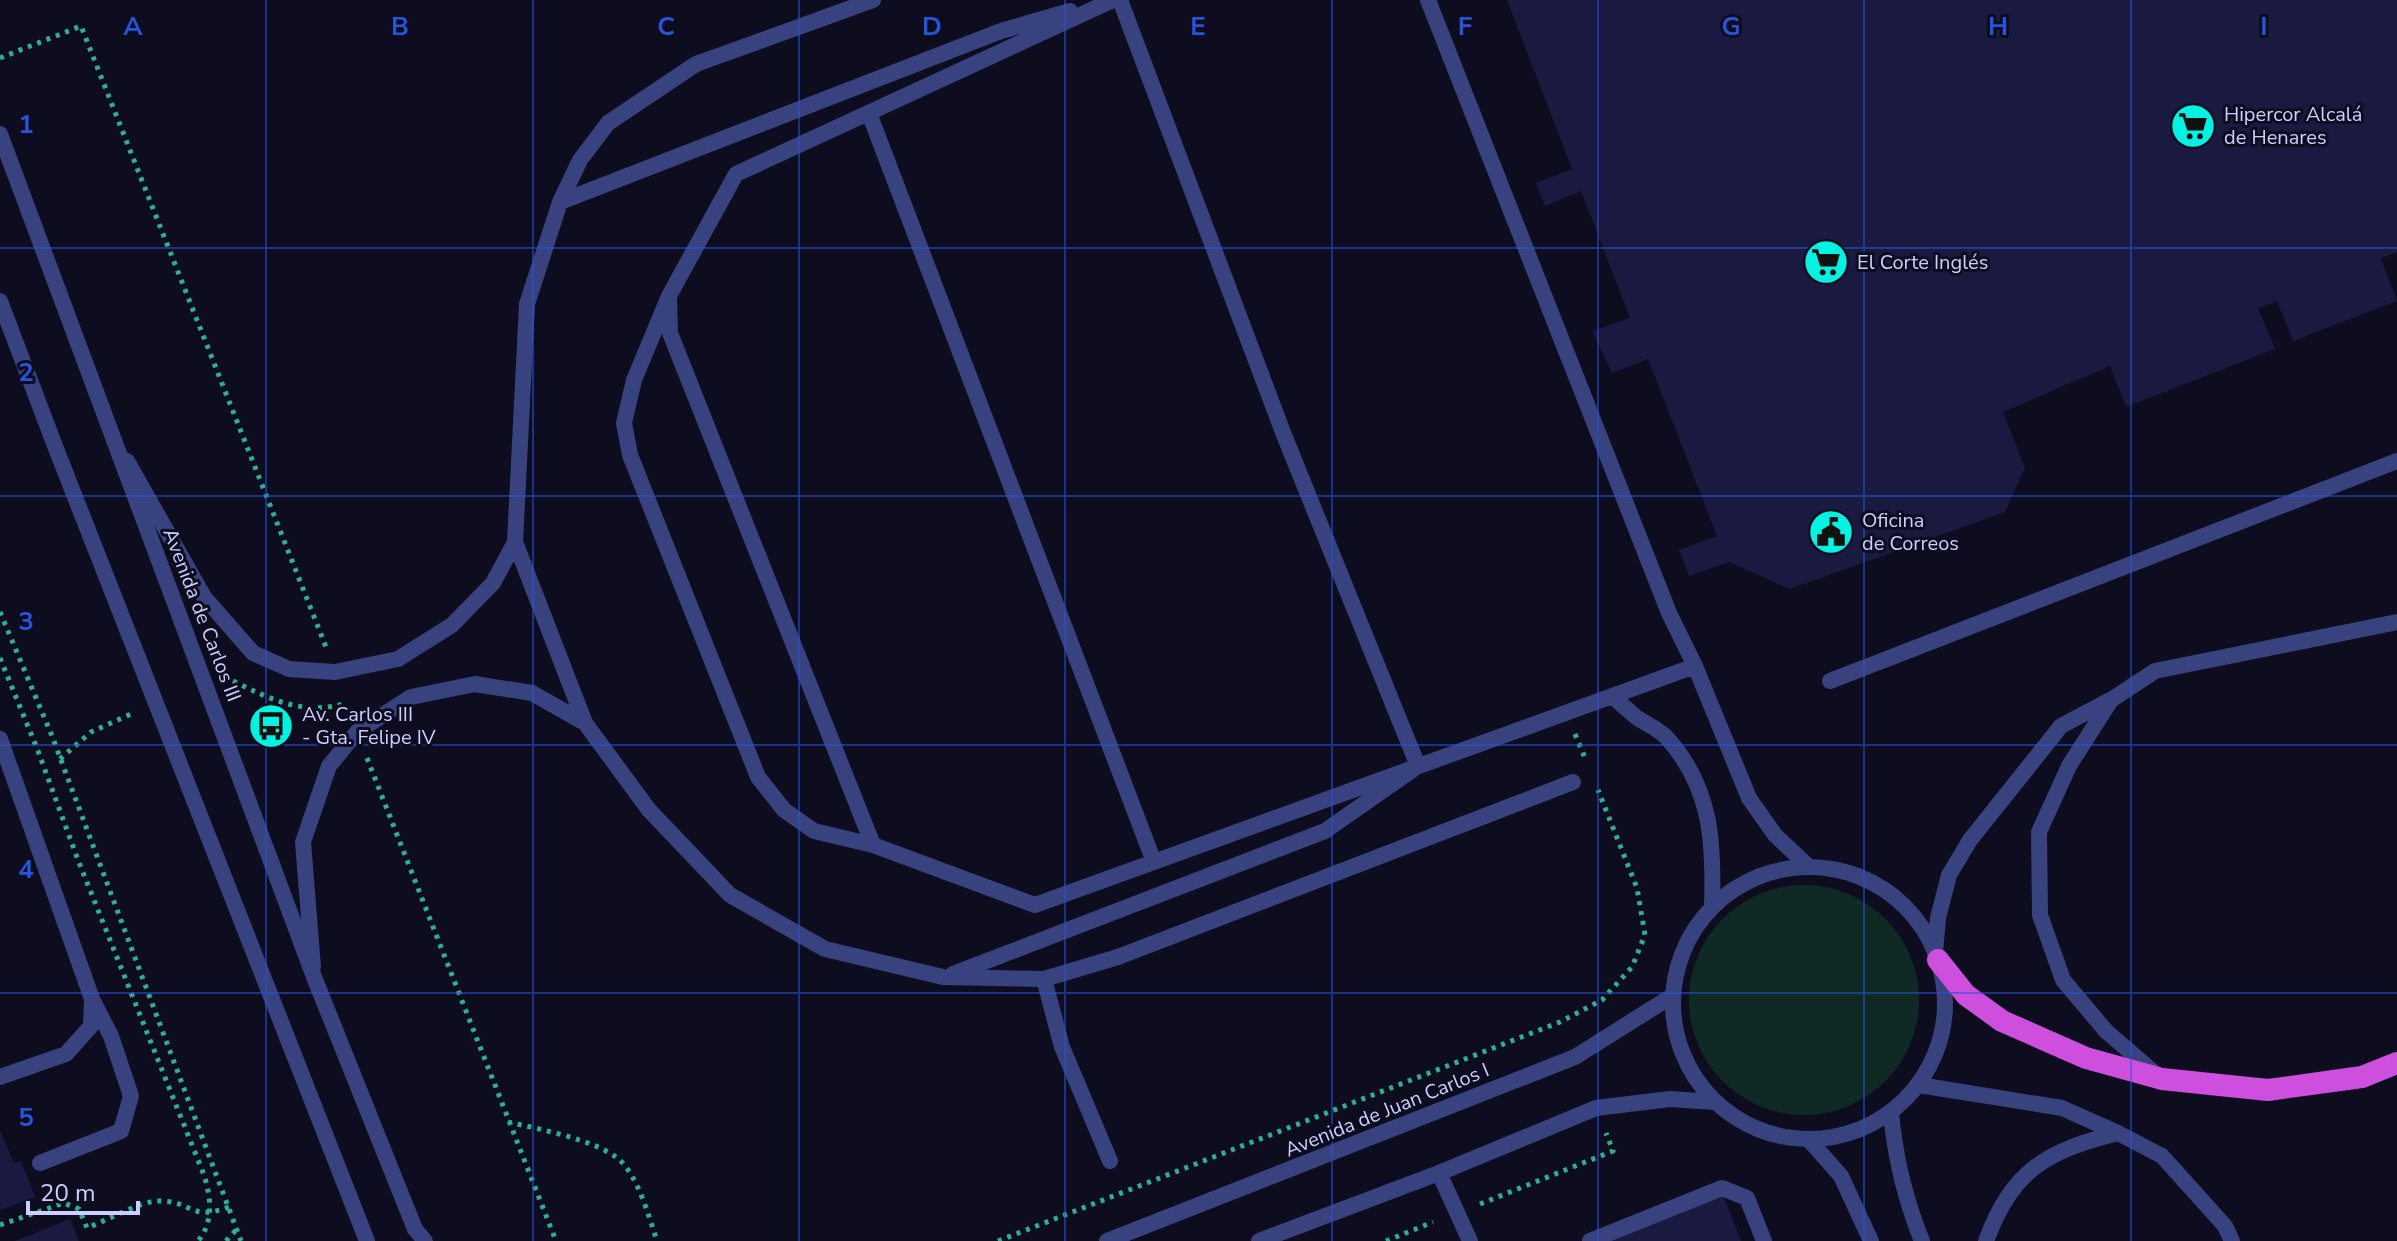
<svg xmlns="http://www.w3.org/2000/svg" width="2397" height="1241" font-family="'Nunito Sans',sans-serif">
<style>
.green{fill:#102924}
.building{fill:#1a1940}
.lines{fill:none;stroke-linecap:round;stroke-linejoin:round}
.path{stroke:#2faf91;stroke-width:5;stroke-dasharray:4 6;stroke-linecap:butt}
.service{stroke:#38427e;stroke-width:16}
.tertiary{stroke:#38427e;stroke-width:16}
.trunk{stroke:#ce4fdd;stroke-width:22}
.grid{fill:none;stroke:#2654da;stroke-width:2;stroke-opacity:0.55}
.labels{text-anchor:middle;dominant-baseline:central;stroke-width:6;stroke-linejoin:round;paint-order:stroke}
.poi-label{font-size:20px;fill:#cccffe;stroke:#0d0d1f;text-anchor:start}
.street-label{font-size:20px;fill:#cccffe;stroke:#0d0d1f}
.grid-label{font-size:26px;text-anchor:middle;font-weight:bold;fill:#2654da;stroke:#0d0d1f;stroke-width:6;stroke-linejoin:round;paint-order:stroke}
</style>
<rect width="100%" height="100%" fill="#0d0d1f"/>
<path class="green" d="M1689 1000a115 115 0 1 1 230 0a115 115 0 1 1-230 0Z"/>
<path class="building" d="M1507,0H2397V252L2381,258L2397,301L2293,341L2277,301L2258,308L2275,349L2126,407L2110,366L2003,412L2025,468L2005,512L1790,589L1729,562L1689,576L1679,550L1717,536L1648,359L1612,373L1592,331L1630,318L1581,191L1545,206L1536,183L1572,169Z
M0,1130L14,1163L21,1161L35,1197L0,1210Z
M1723,1195L1741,1241H1610Z
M70,1219L79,1241H15Z"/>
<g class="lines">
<path class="path" d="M0,58L81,26L326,647
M0,612L52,736L241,1241
M0,658L38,751L78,860L204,1175C211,1197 214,1222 198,1241
M233,681C272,700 304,716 347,703
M1575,734L1585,758
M367,758L556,1241
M60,759L91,732L131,714
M508,1122C539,1129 591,1139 616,1157C637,1172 649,1217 657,1241
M1480,1204L1613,1151L1606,1133
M0,1225L64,1203L79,1209L87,1228C103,1222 142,1201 157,1201C193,1200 189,1222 229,1207
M226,1241L237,1229
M998,1241L1560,1022L1602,1000L1632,967L1645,935L1637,888L1598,790
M1386,1241L1433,1222"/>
<path class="service" d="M873,0L696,64L608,123L580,160L560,202L527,304L515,542L585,723L649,810L730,895L825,949L943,977L1044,979L1118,957L1573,782
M1428,0L1669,613L1695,666L1749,798L1775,835L1809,867
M869,113L1154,862
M560,202L1001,31L1070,11
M669,296L670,333L873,845L1035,905L1695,666
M127,461L204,597L253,653L289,669L335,672L398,659L452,625L493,583L515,542
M1830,681L2397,461
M1613,697C1620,703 1628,710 1636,717C1646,724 1659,729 1667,738C1712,788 1714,843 1712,907
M0,739L92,999L111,1036L131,1096L121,1131L40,1163
M873,845L814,831L784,810L758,777L630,455L624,423L634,380L669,296L736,174L1113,0
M1935,953L1938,918L1949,875L1970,840L2061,726L2110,700
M313,967L303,842L329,766L357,732L411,697L475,684L532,693L585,723
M953,974L1325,831L1418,766L1284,435L1120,0
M1044,979L1062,1047L1110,1161
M2158,1076L2106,1031L2063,980L2040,915L2039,832L2069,766L2111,700L2155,671L2397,622
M0,1077L66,1054L91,1026L92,1001
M1891,1112C1895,1158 1905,1199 1922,1241
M1809,1140L1841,1176L1871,1241
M1439,1173L1470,1241
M1590,1241L1722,1188L1747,1198L1764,1241
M1986,1241C2013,1169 2047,1151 2118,1133"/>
<path class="tertiary" d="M0,134L314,977L415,1229L425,1241
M0,301L55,446L367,1241
M1673 1003a136 136 0 1 1 272 0a136 136 0 1 1-272 0Z
M1919,1085L2062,1108L2118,1133L2162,1156L2225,1226L2232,1241
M1107,1241L1575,1057L1672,996
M1259,1241L1439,1173L1596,1108L1670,1099L1715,1102"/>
<path class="trunk" d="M1938,960L1966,995L2002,1021L2086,1058L2162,1079L2268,1090L2362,1077L2397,1063"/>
</g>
<path class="grid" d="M266,0V1241M533,0V1241M799,0V1241M1065,0V1241M1332,0V1241M1598,0V1241M1864,0V1241M2131,0V1241M0,248H2397M0,496H2397M0,745H2397M0,993H2397"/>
<defs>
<g id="supermarket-disc" transform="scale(2.3)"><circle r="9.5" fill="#04f2e1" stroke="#0d0d1f"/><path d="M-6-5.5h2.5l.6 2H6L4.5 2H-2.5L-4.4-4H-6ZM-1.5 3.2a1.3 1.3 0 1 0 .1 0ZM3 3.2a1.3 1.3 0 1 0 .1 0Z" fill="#111"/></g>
<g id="civic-disc" transform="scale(2.3)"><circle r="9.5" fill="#04f2e1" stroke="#0d0d1f"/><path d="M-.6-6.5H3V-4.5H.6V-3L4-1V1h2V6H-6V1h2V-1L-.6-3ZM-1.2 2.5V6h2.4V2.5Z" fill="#111"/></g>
<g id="bus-disc" transform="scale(2.3)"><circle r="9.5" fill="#04f2e1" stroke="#0d0d1f"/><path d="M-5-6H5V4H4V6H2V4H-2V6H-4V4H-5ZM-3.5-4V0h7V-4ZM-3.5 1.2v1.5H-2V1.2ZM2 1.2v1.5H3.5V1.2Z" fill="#111"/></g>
</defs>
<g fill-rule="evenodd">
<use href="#supermarket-disc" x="2193" y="126"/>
<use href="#supermarket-disc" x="1826" y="262"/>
<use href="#civic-disc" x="1831" y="532"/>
<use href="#bus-disc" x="271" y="726"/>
</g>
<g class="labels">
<g class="poi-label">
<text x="2224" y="114">Hipercor Alcalá<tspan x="2224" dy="23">de Henares</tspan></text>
<text x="1857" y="262">El Corte Inglés</text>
<text x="1862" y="520">Oficina<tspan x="1862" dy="23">de Correos</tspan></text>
<text x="302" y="714">Av. Carlos III<tspan x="302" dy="23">- Gta. Felipe IV</tspan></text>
</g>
<g class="street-label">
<text transform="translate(202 615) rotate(69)">Avenida de Carlos III</text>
<text transform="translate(1387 1110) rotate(-22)">Avenida de Juan Carlos I</text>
</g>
</g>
<g class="grid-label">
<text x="133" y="35">A</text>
<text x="400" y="35">B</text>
<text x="666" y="35">C</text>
<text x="932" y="35">D</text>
<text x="1198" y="35">E</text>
<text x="1465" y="35">F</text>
<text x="1731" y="35">G</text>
<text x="1998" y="35">H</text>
<text x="2264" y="35">I</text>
<text x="26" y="133">1</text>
<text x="26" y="381">2</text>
<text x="26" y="630">3</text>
<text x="26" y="878">4</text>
<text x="26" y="1126">5</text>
</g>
<path d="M28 1201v12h110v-12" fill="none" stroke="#cccffe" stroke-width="4"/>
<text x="40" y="1201" font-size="24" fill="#cccffe" stroke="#0d0d1f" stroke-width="6" paint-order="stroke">20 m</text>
</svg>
